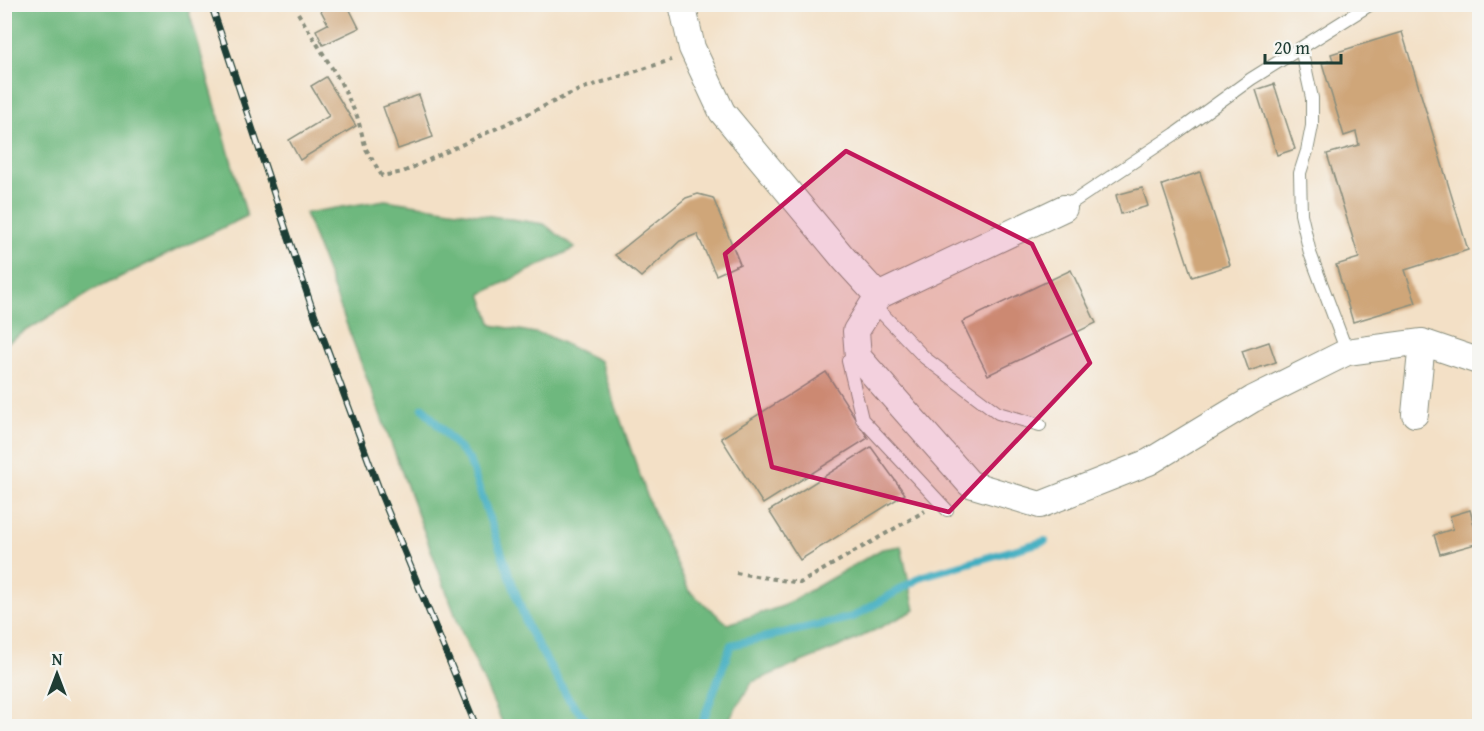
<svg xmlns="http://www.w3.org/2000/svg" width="1484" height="731" font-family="'Gentium Book Plus',serif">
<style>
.forest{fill:#6eb87e;stroke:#467a59;stroke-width:1.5}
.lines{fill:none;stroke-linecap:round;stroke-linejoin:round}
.stream{stroke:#42aec1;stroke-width:8}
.building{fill:#cfa679}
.service-casing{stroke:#898e7d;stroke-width:14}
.minor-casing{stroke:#898e7d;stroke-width:28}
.path{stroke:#898e7d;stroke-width:4;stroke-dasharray:4.5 4.5;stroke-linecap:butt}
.service{stroke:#fff;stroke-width:12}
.minor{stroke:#fff;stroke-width:26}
.rail-casing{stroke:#1f3d34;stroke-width:7}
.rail{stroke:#f6f6f2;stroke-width:4.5;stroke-dasharray:14;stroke-linecap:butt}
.marked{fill:#c2185b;fill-opacity:0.2;stroke:#c2185b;stroke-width:4.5;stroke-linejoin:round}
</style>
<rect width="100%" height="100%" fill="#f6f6f2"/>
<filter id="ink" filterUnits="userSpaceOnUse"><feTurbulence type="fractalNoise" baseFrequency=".0167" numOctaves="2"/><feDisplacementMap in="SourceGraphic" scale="12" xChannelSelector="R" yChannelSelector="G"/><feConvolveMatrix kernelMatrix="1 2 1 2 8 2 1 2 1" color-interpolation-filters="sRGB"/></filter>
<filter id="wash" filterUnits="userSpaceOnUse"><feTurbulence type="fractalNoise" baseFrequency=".008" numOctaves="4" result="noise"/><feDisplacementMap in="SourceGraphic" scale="24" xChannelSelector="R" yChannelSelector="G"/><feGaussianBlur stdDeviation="1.35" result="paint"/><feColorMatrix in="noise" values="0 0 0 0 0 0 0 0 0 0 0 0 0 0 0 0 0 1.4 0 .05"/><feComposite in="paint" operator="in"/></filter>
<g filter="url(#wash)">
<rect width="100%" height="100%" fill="#f3e0c6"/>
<path class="forest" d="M5,4L187,5L247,216L91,291L5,344Z
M385,200L544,224L575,248L481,294L492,325L546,335L600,361L651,507L689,591L728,624L783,606L882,549L901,546L915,610L853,641L752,682L725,726H504L462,633L305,213Z"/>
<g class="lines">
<path class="stream" d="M423,408L469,460L528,628L568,698L591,726
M701,726L731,645L853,617L923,576L1045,541
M1475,726L1480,714"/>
</g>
<g id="blocks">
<path class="building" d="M325,4H347L359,28L323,45L316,30L328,24L319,7Z
M1402,32L1468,250L1405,270L1416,303L1353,322L1336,265L1359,258L1327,154L1359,145L1356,132L1344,136L1322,63L1333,60L1331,54Z
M326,77L356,126L300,160L289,140L329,116L311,86Z
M1274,84L1295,149L1277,155L1256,90Z
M419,95L433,137L398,149L383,107Z
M1200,172L1230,265L1192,277L1162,185Z
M1142,188L1148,206L1121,214L1116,195Z
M698,194L713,198L740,264L716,275L697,234L680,241L641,277L615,255L686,198Z
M1071,270L1096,323L988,375L962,322Z
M1269,342L1276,362L1249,371L1242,351Z
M826,372L868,438L763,504L721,438Z
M871,447L905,494L800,560L769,511Z
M1470,510L1479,543L1440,554L1434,535L1453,529L1450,516Z"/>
</g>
</g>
<g filter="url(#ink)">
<use href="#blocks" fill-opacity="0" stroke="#898e7d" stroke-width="1.5"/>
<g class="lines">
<g class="service-casing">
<path id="service" d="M1301,48L1312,98V126L1307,151L1300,173L1301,214L1310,253L1347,352
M1064,208L1175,134L1251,79L1371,4
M873,304L925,358L998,413L1040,425
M858,357L848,361L862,419L947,510"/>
</g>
<g class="minor-casing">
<path id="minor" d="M682,4L692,48L722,112L845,260L878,296
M1064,208L878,296L856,331L858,357L970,484L1040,505L1149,462L1253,399L1347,352L1422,342L1478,361
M1415,414L1422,342"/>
</g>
<path class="path" d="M298,13L340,81L357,116L366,149L382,176L403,172L581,89L671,60
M736,573L800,583L925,511"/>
<use href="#service" class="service"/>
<use href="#minor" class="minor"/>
<g class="rail-casing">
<path id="rail" d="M211,4L311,305L382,497L476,726"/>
</g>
<use href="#rail" class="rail"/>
</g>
</g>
<path class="marked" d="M846,151L1032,244L1090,363L949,512L772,467L725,254Z"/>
<rect width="1484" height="731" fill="none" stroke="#f6f6f2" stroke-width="24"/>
<g transform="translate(57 674)" stroke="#f6f6f2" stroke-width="4.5" paint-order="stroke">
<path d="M0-4.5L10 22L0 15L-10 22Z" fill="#1f3d34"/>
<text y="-9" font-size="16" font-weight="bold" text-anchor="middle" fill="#1f3d34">N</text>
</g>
<path d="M1265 54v9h76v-9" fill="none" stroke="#1f3d34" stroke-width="3"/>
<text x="1274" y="54" font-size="18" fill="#1f3d34" stroke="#f6f6f2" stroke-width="4.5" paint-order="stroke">20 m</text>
</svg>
